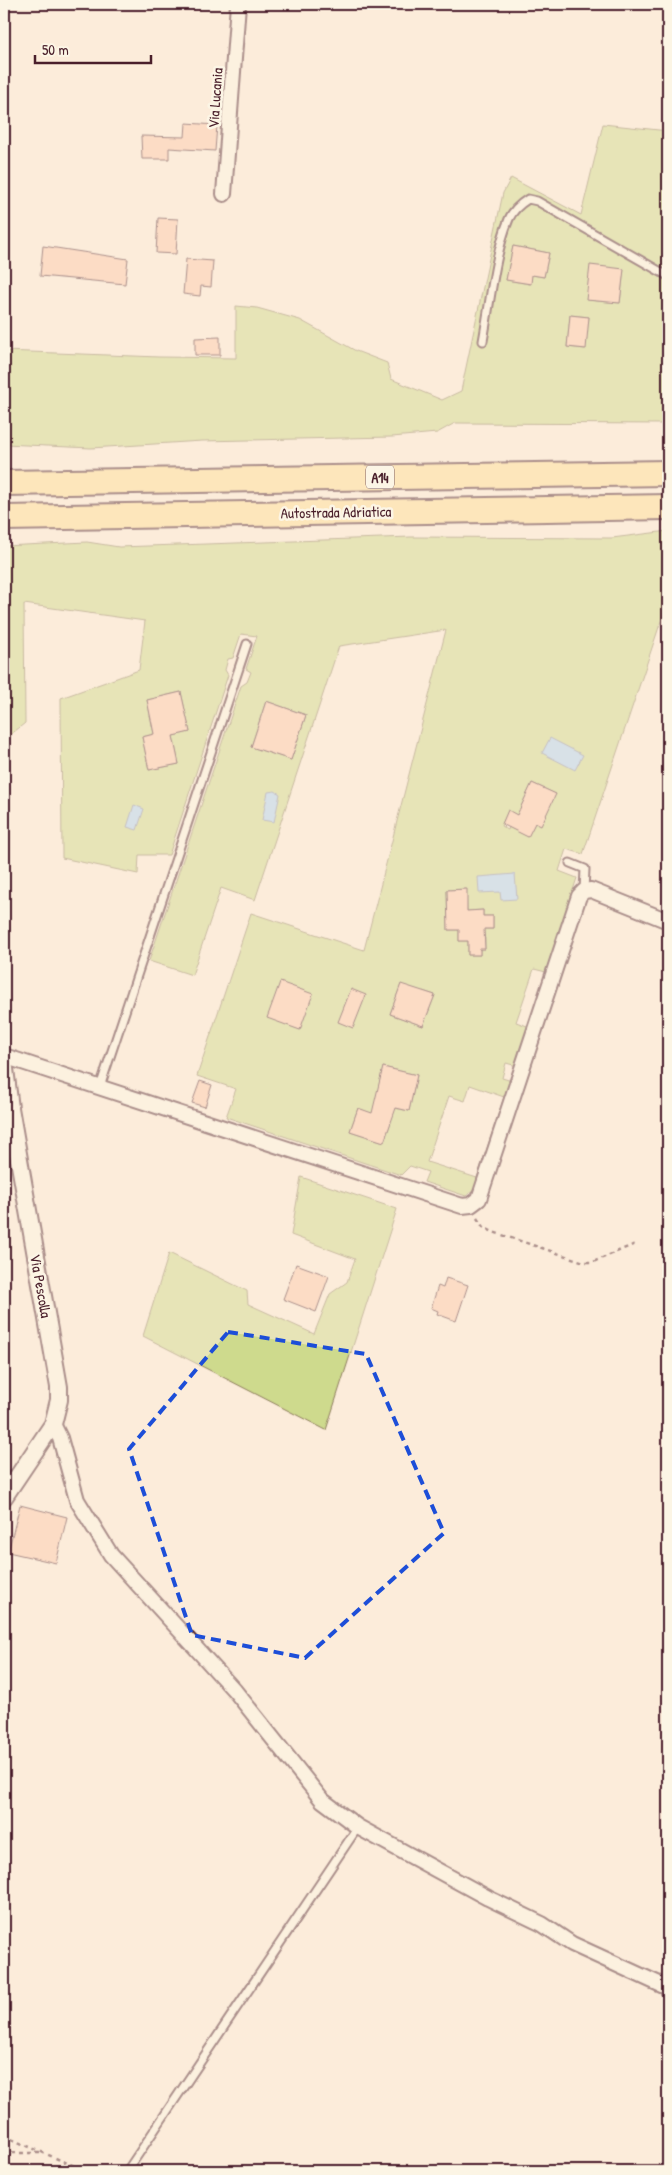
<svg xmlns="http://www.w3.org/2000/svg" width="672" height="2175" font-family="'Patrick Hand',sans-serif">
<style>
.green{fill:#ceda8d;stroke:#8c7c5c;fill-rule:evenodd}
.water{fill:#add2f6;stroke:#858aa5}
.building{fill:#fcc8ac;stroke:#4a1f2b}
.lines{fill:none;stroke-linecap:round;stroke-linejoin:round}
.service-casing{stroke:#4a1f2b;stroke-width:11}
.minor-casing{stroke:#4a1f2b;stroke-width:18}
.tertiary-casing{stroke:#4a1f2b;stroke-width:20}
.motorway-casing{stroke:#4a1f2b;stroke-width:28}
.path{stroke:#4a1f2b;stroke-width:2.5;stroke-dasharray:4 4;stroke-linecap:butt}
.service{stroke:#fcf5e5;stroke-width:7}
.minor{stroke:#fcf5e5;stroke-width:14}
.tertiary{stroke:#fcf5e5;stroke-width:16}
.motorway{stroke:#fedd96;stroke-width:24}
.marked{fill:none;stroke:#1d4ed8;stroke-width:4;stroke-dasharray:10 6;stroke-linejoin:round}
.labels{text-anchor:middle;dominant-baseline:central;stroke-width:5;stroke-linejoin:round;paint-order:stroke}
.shield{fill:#fcf5e5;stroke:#7f5f63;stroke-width:1}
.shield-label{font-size:14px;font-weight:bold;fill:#4a1f2b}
.street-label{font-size:15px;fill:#4a1f2b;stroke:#fcf5e5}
</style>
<rect width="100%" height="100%" fill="#fcecda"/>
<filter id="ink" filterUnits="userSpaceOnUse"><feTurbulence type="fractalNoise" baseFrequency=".02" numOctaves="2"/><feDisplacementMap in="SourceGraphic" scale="10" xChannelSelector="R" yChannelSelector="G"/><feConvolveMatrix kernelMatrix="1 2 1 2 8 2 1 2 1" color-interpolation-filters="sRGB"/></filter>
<g filter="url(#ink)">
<path class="green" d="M603,124L668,131V424L455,423L437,433L392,437L202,441L91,448L4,444V351L159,357L236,358V306L257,308L300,320L356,351L387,363L391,379L442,400L461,391L503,193L511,178L581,215ZM513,246L549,253L544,277L532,275L530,284L506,280ZM624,269L620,303L587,300ZM570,315L589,317L585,349L567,347Z
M668,531V600L583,854L566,849L559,871L577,878L546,972L534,969L516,1022L530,1027L517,1066L506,1063L502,1078L512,1081L475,1189L466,1196L424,1182L428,1172L410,1166L401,1175L226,1117L236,1089L197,1076L251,913L364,950L446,630L339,646L255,900L221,888L192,975L149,961L241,686L247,682L251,672L246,669L257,636L241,634L233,658L228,659L225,670L228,675L169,855H139L138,874L62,858L61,698L139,670L145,621L24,604L25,723L4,740V546L87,542L119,547L411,537L612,538ZM181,692L190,732L173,736L179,764L149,770L142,737L154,734L147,700ZM266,701L306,715L291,760L251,747ZM532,783L556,794L535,823L528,836L509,827L508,830L501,826L508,811L517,815ZM466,889L467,911L483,910V916H493V929H481V938H485V949H480V955H468V941H459V930H448L447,890ZM401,984L417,1007L423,991L435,995L423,1026L390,1014ZM383,1067L417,1075L409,1111L375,1104ZM470,1085L504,1097L477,1178L427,1162L449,1096L465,1101ZM358,1108L391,1122L384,1142L350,1131Z
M301,1177L397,1209L326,1430L143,1336L169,1253L247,1291L248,1304L314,1334L330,1294L347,1282L355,1259L291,1235Z"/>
<path class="water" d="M550,738L583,755L575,770L542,753Z
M275,791L280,794L274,822L262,820L268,792Z
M134,805L144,809L137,830L127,827Z
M515,874L517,899L501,900L500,892L479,893L478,877Z"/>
<path class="building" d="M186,123L217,125L215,151L169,148V159H142L141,136L185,137Z
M158,218L178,219L176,254L156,253Z
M43,246L128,259L125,284L40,276Z
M513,246L549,253L544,277L532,275L531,284L506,280Z
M186,259L213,261L211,287L201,286L200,296L183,294Z
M590,265L624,269L620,303L586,300Z
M570,315L589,317L586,349L567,347Z
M220,337V355H195V338Z
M181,692L190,732L173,736L179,764L149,770L142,737L154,734L147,700Z
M266,701L306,715L291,760L251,747Z
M532,783L556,794L541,826L535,823L528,837L502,824L508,810L517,815Z
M467,889V911L483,910V916H493V929H484L485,949H480V955H468V941H459V930H448L447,890Z
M280,982L313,994L300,1030L267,1018Z
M401,984L435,995L423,1026L390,1014Z
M351,989L366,995L353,1028L338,1022Z
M383,1067L417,1075L409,1111L396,1108L384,1142L350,1131L358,1108L372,1113Z
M200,1081L212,1085L205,1107L192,1103Z
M296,1264L329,1276L316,1312L283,1299Z
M446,1278L468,1285L456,1321L437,1314L438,1311L431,1308L438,1286L443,1288Z
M20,1505L67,1517L56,1563L8,1552Z"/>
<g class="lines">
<g class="service-casing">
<path id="service" d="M483,341C490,304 495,252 509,219C513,210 520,204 528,199L537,201L668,276
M570,863L585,869L584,891
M100,1087L247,644
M127,2171L358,1827"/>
</g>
<g class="minor-casing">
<path id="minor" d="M224,194L238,4
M4,1056L462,1206L471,1205L479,1199L579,896L584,891L591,890L668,921
M53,1424L60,1438L77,1500L111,1555L235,1691L322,1800L358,1827L488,1898L542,1924L572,1944L668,1988"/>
</g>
<g class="tertiary-casing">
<path id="tertiary" d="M4,1061L10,1108L59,1387V1400L53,1424L4,1497"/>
</g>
<g class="motorway-casing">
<path id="motorway" d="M4,483L668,473
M4,518L668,507"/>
</g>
<path class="path" d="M477,1218L483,1227L493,1232L584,1262H593L635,1244
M4,2136L86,2171
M4,2153H42"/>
<use href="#service" class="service"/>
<use href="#minor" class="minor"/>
<use href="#tertiary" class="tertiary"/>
<use href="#motorway" class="motorway"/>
</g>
</g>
<path d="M0 0H672V2175H0ZM228,1332L366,1354L444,1533L305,1658L192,1635L129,1449Z" fill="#fcecda" fill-opacity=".55" fill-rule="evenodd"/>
<path class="marked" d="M228,1332L366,1354L444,1533L305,1658L192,1635L129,1449Z"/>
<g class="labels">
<rect class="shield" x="366" y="465.5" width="28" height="23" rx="4"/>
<g class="shield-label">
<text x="380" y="477">A14</text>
</g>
<g class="street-label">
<text transform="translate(215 98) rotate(-86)">Via Lucania</text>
<text transform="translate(336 512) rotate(-1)">Autostrada Adriatica</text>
<text transform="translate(41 1286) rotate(80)">Via Pescolla</text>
</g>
</g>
<rect width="672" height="2175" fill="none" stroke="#fcf5e5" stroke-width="20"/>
<rect x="10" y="10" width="652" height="2155" fill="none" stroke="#4a1f2b" stroke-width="2" filter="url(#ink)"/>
<path d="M35 55v8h116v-8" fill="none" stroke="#4a1f2b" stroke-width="2.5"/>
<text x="42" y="55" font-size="15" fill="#4a1f2b" stroke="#fcf5e5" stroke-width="4" paint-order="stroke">50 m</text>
</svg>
